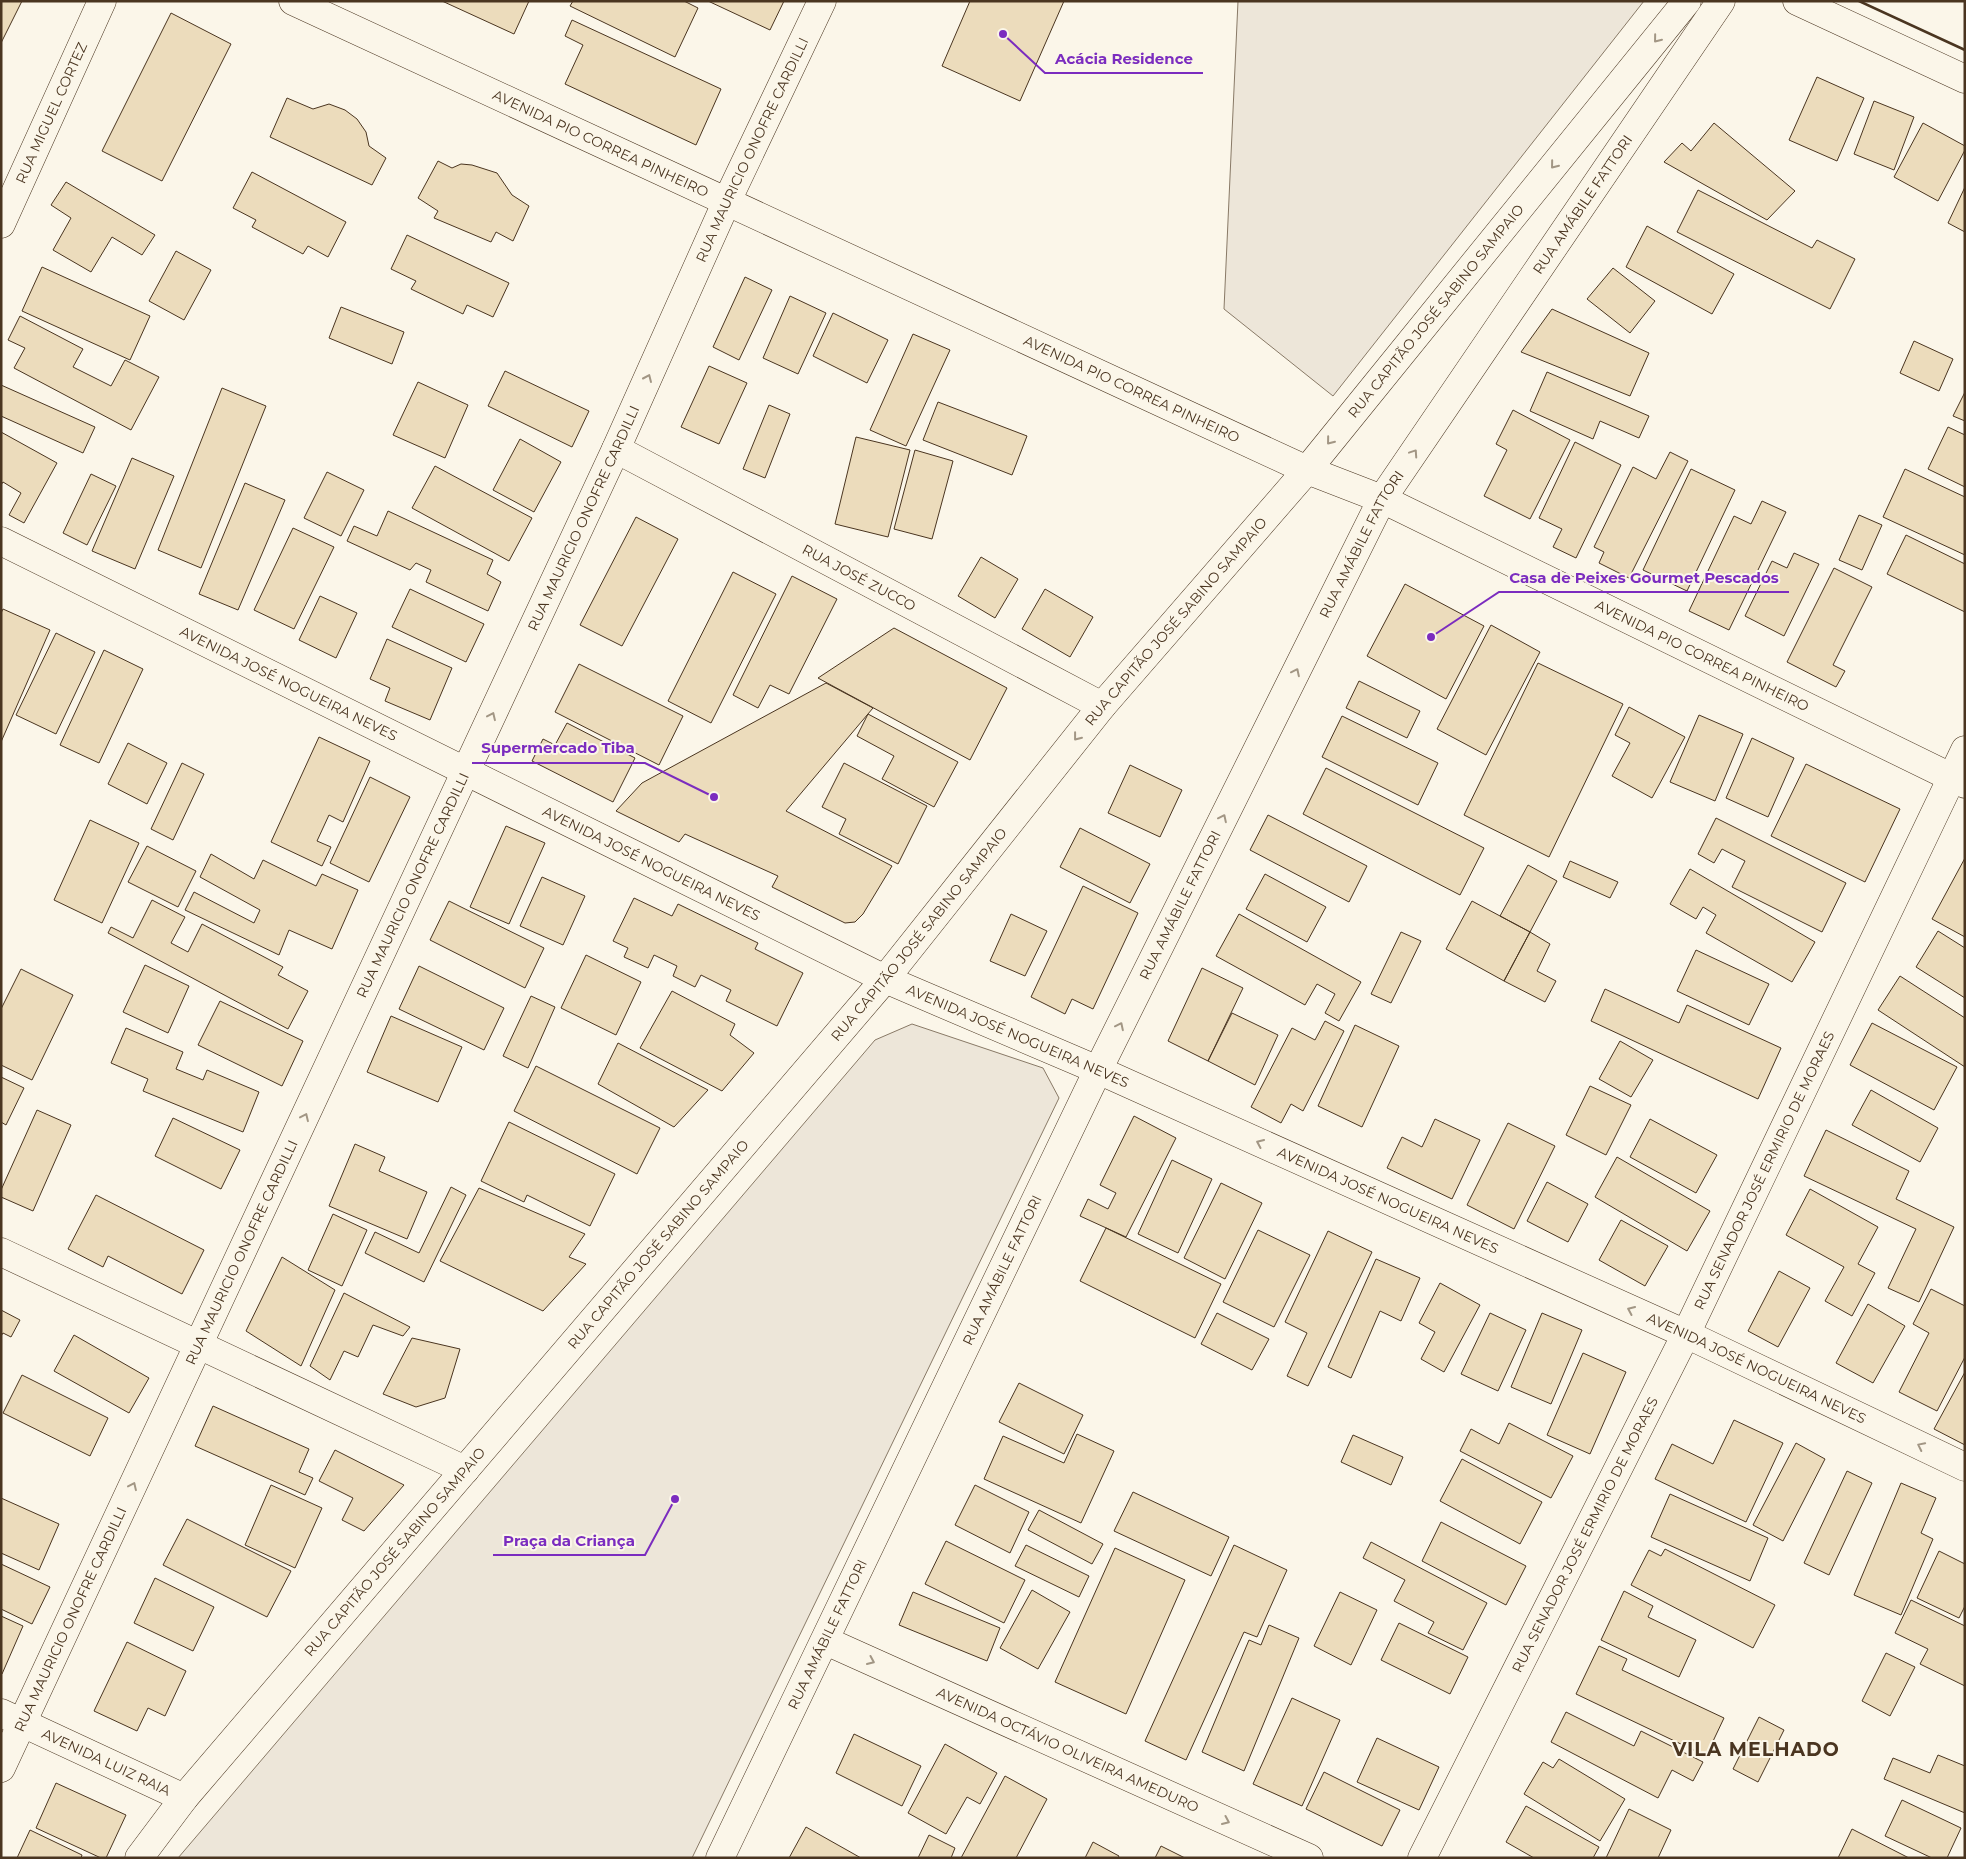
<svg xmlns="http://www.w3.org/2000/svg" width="1966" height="1859" font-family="Montserrat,sans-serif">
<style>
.green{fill:#ede6d9;stroke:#887966}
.building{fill:#ecdcbc;stroke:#4a3520}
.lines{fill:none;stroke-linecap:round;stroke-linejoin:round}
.street-casing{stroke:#4a3520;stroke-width:29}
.street{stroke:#fbf6e9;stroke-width:28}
.wall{stroke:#4a3520;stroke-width:2.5}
.oneway{stroke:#a29684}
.labels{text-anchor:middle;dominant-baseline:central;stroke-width:4;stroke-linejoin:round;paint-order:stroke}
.street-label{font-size:14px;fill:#4a3520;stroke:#fbf6e9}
.district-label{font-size:19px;font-weight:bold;letter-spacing:1px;fill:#4a3520;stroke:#fbf6e9}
.leader{fill:none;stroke:#7b2cbf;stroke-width:2}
.callout-dot{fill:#7b2cbf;stroke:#fbf6e9;stroke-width:2}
.callout-label{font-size:15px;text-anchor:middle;font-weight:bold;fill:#7b2cbf;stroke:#fbf6e9;stroke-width:4;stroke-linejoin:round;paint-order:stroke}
</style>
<rect width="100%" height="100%" fill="#fbf6e9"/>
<path class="green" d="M1238,1H1644L1333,396L1224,309Z
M912,1024L1043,1068L1059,1098L692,1858H178L875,1040Z"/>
<path class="building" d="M1,1H22L1,43Z
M442,1H529L514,34Z
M573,1H684L698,8L675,57L570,6Z
M708,1H784L770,30Z
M970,1H1064L1020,101L942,66Z
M171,13L231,44L162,181L102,151Z
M572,20L721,89L696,145L565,84L583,45L565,36Z
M1817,77L1864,98L1837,161L1789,140Z
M287,98L313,109L329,104L345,110L357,119L366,132L369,146L386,158L372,185L270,137Z
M1874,101L1914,117L1894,170L1854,154Z
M1714,123L1795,191L1767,220L1664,162L1682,143L1691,151Z
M1923,123L1965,146V150L1938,201L1894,177Z
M438,161L452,168L461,164L472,165L497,173L512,195L529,206L513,241L496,232L491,242L434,218L438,211L418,198Z
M252,172L346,222L328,257L308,246L303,254L252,227L256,220L233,208Z
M66,182L155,235L142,255L112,237L91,272L53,250L71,218L51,205Z
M1965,187V232L1948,223Z
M1698,190L1812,248L1817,240L1855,259L1830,309L1677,232Z
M1647,226L1734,274L1712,314L1626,267Z
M407,235L509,283L493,317L467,305L463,314L411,289L416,281L391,269Z
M176,251L211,270L184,320L149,301Z
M42,267L150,316L130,360L22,311Z
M1613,268L1655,301L1630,333L1587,299Z
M745,277L772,290L739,360L713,347Z
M790,296L826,313L798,374L763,358Z
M341,307L404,332L392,364L329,338Z
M1552,309L1649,353L1630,396L1521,352Z
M833,313L888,340L867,383L813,356Z
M20,316L83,349L73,367L111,386L125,360L159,377L131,430L14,368L25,348L8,340Z
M913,334L950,350L906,446L870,430Z
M1914,341L1953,359L1939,391L1900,373Z
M709,366L747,383L719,444L681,427Z
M505,371L589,411L572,447L488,406Z
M1547,372L1649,416L1639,438L1600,421L1593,439L1530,411Z
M418,382L468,405L445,458L393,435Z
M1,385L95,427L83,453L1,416Z
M222,388L266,406L201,568L158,550Z
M1965,392V421L1953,416Z
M938,402L1027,436L1012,475L923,440Z
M769,405L790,414L765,478L743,469Z
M1513,410L1570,440L1530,519L1484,496L1507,450L1496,444Z
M1948,427L1965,435V487L1928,469Z
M1,432L57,463L24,523L9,515L21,493L3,482L1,485Z
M856,437L910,450L888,537L835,524Z
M520,439L561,462L534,512L493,490Z
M1575,442L1621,465L1576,558L1553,547L1562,529L1539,518Z
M915,450L953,461L932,539L894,529Z
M1670,452L1688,461L1629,578L1599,563L1604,552L1594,547L1633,467L1656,479Z
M132,458L174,476L135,569L92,551Z
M435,466L532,518L509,561L412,508Z
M1691,469L1735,490L1687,591L1643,570Z
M1905,469L1965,497V555L1883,517Z
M327,472L364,490L341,536L304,518Z
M91,474L116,486L87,545L63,533Z
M245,483L285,500L238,610L199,594Z
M1762,501L1786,512L1729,630L1689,611L1734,516L1751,524Z
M388,511L493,560L487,574L501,582L488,611L426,582L431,570L416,563L410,570L347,541L354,526L377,536Z
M1859,515L1882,525L1862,570L1839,560Z
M636,517L678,539L622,646L580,625Z
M293,528L334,547L294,629L254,610Z
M1906,535L1965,564V612L1887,574Z
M1794,553L1819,564L1784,636L1745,616L1772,561L1787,568Z
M981,557L1018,579L995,618L958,596Z
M1834,568L1872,587L1833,665L1845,671L1836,687L1787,662Z
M733,572L776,594L711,723L668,701Z
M792,576L837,599L789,694L770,685L758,708L733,695Z
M1405,584L1484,626L1446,699L1367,656Z
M410,589L484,624L466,662L392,627Z
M1045,589L1093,617L1070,657L1022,629Z
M320,596L357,613L336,658L299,640Z
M3,609L50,630L1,742V613Z
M1491,625L1540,652L1486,755L1437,729Z
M894,628L1007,688L970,760L818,678Z
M56,633L95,652L56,734L16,715Z
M387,639L452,668L430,720L385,701L390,688L370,679Z
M104,650L143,669L99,763L60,745Z
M1538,663L1623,704L1549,857L1464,815Z
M579,664L683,716L659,765L555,712Z
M1359,681L1420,711L1407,738L1346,708Z
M826,683L873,708L786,811L892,866L863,914L855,922L845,923L772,887L778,876L685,834L679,842L616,811L642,783Z
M1629,707L1685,737L1652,798L1612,776L1630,743L1615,735Z
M868,714L958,762L934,807L882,779L894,756L857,736Z
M1699,715L1743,734L1715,801L1670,782Z
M1342,716L1438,763L1418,805L1322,757Z
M567,723L635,758L613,802L532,761L543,739L555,745Z
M319,737L370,761L343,822L329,815L317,841L331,847L322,866L271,842Z
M1752,738L1794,758L1768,817L1726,798Z
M128,743L167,763L147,804L108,784Z
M182,763L204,774L173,840L151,829Z
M844,763L927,806L898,864L839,834L846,819L822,807Z
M1806,764L1900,809L1865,882L1771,836Z
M1130,765L1182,790L1160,837L1108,813Z
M1326,768L1484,848L1460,895L1303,814Z
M370,777L410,797L369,882L330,863Z
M1268,815L1367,866L1349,902L1250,850Z
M1716,818L1846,883L1822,932L1732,887L1745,861L1722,849L1714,863L1698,854Z
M90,820L139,843L102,923L54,900Z
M506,826L545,843L509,924L470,907Z
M1080,828L1150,864L1130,903L1060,867Z
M147,846L196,871L178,907L128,882Z
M211,854L254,879L263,860L316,886L322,874L358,890L332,949L289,930L279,955L185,910L194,892L254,923L260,910L200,877Z
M1965,858V937L1932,919Z
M1570,861L1618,882L1610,898L1563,877Z
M1528,865L1557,881L1530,932L1500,916Z
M1690,869L1815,942L1792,982L1706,933L1716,915L1703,907L1696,919L1670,904Z
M1265,874L1326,907L1307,942L1246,909Z
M542,877L585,896L563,945L520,926Z
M1083,886L1138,913L1093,1009L1072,999L1065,1014L1031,997Z
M634,898L672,916L678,904L758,943L755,949L803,973L777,1026L726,1001L731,990L701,975L695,987L673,976L677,966L654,955L648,968L624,957L628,948L613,941Z
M152,900L185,917L171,943L188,952L202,924L283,967L278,975L308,991L288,1029L108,933L111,927L133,938Z
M449,901L544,948L525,988L430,940Z
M1472,901L1530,932L1504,981L1446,949Z
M1011,914L1047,931L1025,976L990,961Z
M1239,914L1361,982L1339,1021L1325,1013L1335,994L1317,984L1305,1005L1216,956Z
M1938,931L1965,948V998L1916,967Z
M1401,932L1421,941L1391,1003L1371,994Z
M1530,932L1550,944L1537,971L1556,981L1545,1002L1504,981Z
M1696,950L1769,984L1749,1025L1677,991Z
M586,955L641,982L616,1035L561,1008Z
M145,965L189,986L168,1033L123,1012Z
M419,966L504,1008L484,1050L399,1009Z
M1202,968L1243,988L1208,1061L1168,1041Z
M21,969L73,995L32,1080L1,1065V1009Z
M1900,976L1965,1018V1067L1878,1010Z
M1605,989L1679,1023L1687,1005L1781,1048L1758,1099L1591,1021Z
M672,991L735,1024L730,1035L754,1053L722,1091L640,1048Z
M531,996L555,1007L528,1068L503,1056Z
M220,1001L303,1041L282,1086L198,1045Z
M1232,1013L1278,1035L1255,1085L1208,1061Z
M391,1016L462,1047L438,1102L367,1072Z
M1325,1021L1344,1031L1303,1111L1291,1104L1281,1123L1251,1107L1292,1028L1315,1040Z
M1872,1023L1957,1067L1934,1110L1850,1065Z
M1355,1025L1399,1046L1362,1127L1318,1106Z
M126,1028L183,1052L176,1069L203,1080L207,1070L259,1092L243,1132L143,1091L148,1079L111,1063Z
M1620,1041L1653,1060L1631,1097L1599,1079Z
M618,1043L708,1090L674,1127L598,1084Z
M536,1066L660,1128L637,1174L514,1111Z
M1,1077L24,1088L6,1125L1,1122Z
M1590,1086L1631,1105L1606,1155L1566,1135Z
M1871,1090L1938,1128L1920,1162L1852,1125Z
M37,1110L71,1125L33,1211L1,1197V1190Z
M1134,1116L1176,1138L1126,1237L1080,1216L1088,1199L1108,1209L1116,1193L1100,1185Z
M173,1118L240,1150L221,1189L155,1156Z
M1435,1119L1480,1140L1452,1199L1387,1168L1402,1137L1422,1147Z
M1650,1119L1717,1155L1696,1193L1630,1157Z
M509,1122L615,1174L590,1226L527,1195L524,1202L481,1181Z
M1508,1123L1555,1146L1514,1229L1467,1205Z
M1826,1130L1909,1171L1896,1199L1954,1227L1919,1302L1888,1288L1916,1229L1804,1176Z
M355,1144L385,1157L379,1171L427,1192L407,1239L329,1206Z
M1617,1157L1710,1211L1687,1251L1595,1197Z
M1172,1160L1212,1179L1178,1253L1138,1234Z
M1547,1182L1588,1204L1568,1242L1527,1221Z
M1221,1183L1262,1203L1225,1279L1184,1258Z
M451,1187L466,1195L424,1282L365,1253L375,1232L419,1253Z
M479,1188L585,1234L569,1257L586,1264L543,1311L440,1261Z
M1810,1189L1878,1227L1858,1264L1875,1273L1852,1316L1825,1301L1844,1267L1786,1235Z
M96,1195L204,1250L182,1294L108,1256L103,1267L68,1249Z
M333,1214L367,1230L342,1286L308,1270Z
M1621,1220L1668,1246L1645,1286L1599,1260Z
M1106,1228L1221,1284L1195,1338L1080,1281Z
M1258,1230L1310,1255L1274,1327L1223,1302Z
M1328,1231L1372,1252L1308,1386L1287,1376L1307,1333L1285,1322Z
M282,1257L335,1290L301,1366L246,1331Z
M1376,1259L1420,1278L1401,1321L1380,1311L1351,1378L1328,1367Z
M1779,1271L1810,1288L1778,1347L1748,1331Z
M1440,1283L1480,1305L1444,1372L1421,1359L1435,1332L1419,1323Z
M1931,1289L1965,1306V1357L1937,1411L1899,1392L1929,1333L1913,1324Z
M344,1293L410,1327L403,1336L373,1325L358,1357L344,1351L330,1380L310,1366Z
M1868,1304L1905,1326L1873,1383L1836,1363Z
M1,1310L20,1320L11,1337L3,1333L1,1336Z
M1217,1313L1269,1339L1252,1370L1201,1344Z
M1490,1313L1526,1330L1498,1391L1461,1374Z
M1542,1313L1582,1330L1551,1404L1511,1387Z
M74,1335L149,1378L129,1413L54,1371Z
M412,1338L460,1349L445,1398L416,1407L383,1394Z
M1583,1353L1626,1372L1590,1454L1547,1435Z
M1965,1372V1445L1934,1429Z
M22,1375L108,1418L90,1456L3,1413Z
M1019,1383L1083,1415L1064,1454L999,1422Z
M213,1406L309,1449L299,1472L313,1478L305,1495L195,1446Z
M1734,1420L1783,1443L1746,1522L1655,1479L1672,1444L1713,1464Z
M1509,1423L1573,1456L1551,1498L1460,1451L1471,1429L1499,1444Z
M1077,1434L1114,1451L1081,1523L984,1479L1003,1436L1064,1463Z
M1353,1435L1403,1457L1391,1485L1341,1462Z
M1796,1443L1825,1459L1783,1541L1753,1525Z
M335,1450L404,1485L364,1531L342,1520L353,1498L319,1481Z
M1462,1459L1542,1502L1520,1544L1440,1501Z
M1847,1471L1872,1483L1829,1575L1804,1563Z
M1901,1483L1936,1498L1921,1533L1933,1539L1901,1615L1854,1595Z
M271,1485L322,1508L295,1568L245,1545Z
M975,1485L1029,1512L1010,1553L955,1525Z
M1133,1492L1229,1537L1211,1576L1114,1531Z
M1670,1494L1768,1538L1750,1581L1651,1537Z
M1,1498L59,1524L39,1570L1,1553Z
M1039,1510L1103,1544L1092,1564L1028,1530Z
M187,1519L291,1571L267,1617L163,1565Z
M1441,1522L1526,1566L1506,1605L1422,1561Z
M946,1541L1025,1580L1004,1623L925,1584Z
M1371,1542L1487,1603L1463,1650L1428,1633L1434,1622L1394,1601L1405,1580L1363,1558Z
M1026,1545L1089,1576L1079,1597L1015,1566Z
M1234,1545L1287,1570L1257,1637L1244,1632L1186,1760L1145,1741Z
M1115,1548L1185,1580L1126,1714L1055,1682Z
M1665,1549L1775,1605L1753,1648L1631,1585L1649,1550L1661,1556Z
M1939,1551L1965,1564V1606L1959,1618L1917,1598Z
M1,1564L50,1587L32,1624L1,1609Z
M155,1578L214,1607L193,1651L134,1623Z
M1032,1590L1070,1612L1038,1669L1000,1648Z
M1624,1591L1653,1606L1648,1617L1696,1640L1679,1677L1601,1640Z
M913,1592L1000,1628L987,1661L899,1625Z
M1340,1592L1377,1610L1351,1665L1314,1646Z
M1911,1600L1965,1626V1686L1920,1664L1928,1649L1895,1633Z
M1,1616L23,1626L2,1674L1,1673Z
M1399,1623L1468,1657L1450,1694L1381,1660Z
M1269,1625L1299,1638L1244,1771L1202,1752L1249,1640L1261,1645Z
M127,1642L186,1671L165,1716L148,1708L137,1731L94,1711Z
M1599,1646L1627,1659L1622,1670L1724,1718L1706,1756L1576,1694Z
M1886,1653L1915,1667L1890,1716L1862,1701Z
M1292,1698L1340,1720L1302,1806L1253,1784Z
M1566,1712L1634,1746L1641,1731L1703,1762L1693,1781L1672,1770L1658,1798L1551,1742Z
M1759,1717L1784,1730L1758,1782L1733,1769Z
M854,1734L921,1766L902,1806L836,1773Z
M1377,1738L1439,1767L1419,1810L1357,1782Z
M945,1744L997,1773L980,1804L967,1797L946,1834L908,1813Z
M1938,1755L1965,1766V1813L1884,1779L1893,1758L1930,1773Z
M1559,1759L1625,1799L1600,1841L1524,1794L1543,1762L1553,1768Z
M1324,1772L1400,1810L1382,1846L1306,1809Z
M1005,1776L1047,1799L1016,1858H961Z
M56,1783L126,1815L106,1858H101L36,1828Z
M1902,1800L1961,1828L1947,1858H1932L1885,1836Z
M1526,1806L1599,1847L1593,1858H1534L1506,1842Z
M1629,1809L1671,1830L1658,1858H1606Z
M806,1827L861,1858H789Z
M1852,1829L1909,1858H1838Z
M30,1830L82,1855L81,1858H17Z
M929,1835L955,1848L951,1858H918Z
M1093,1842L1119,1856L1118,1858H1085Z
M1161,1846L1185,1858H1155Z"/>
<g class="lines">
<g class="street-casing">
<g id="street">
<path id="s1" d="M293,1L1307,470L1382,499L1965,784"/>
<path d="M1797,1L1965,79"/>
<path id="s2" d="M1,224L102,1"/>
<path id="s3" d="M616,449L1102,706"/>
<path id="s4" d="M1,541L885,979L1098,1070L1686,1334L1965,1467"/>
<path d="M1,1252L465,1470"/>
<path id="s5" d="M826,1641L1309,1858"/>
<path id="s6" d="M1,1713L184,1798"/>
<path id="s7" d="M1,1768L616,449L726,203L822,1"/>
<path id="s8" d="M139,1858L184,1798L885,979L1102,706L1307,470L1687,1"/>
<path id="s9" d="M720,1858L1098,1070L1382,499L1721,1"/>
<path id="s10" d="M1422,1858L1686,1334L1965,750"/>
</g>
</g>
<use href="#street" class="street"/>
<path class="wall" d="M1859,1L1965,50"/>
</g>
<defs><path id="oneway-chevron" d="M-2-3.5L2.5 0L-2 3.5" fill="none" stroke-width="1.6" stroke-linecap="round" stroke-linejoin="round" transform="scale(1.25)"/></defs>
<g class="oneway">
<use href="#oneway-chevron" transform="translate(1657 39) rotate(129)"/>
<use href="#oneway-chevron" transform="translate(1554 165) rotate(129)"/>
<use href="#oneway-chevron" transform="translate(648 378) rotate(-66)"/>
<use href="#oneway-chevron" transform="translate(1330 441) rotate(129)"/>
<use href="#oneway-chevron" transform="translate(1414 453) rotate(-56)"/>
<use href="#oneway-chevron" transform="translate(1296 672) rotate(-64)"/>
<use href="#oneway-chevron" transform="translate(492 716) rotate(-65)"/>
<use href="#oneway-chevron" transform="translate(1077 737) rotate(128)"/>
<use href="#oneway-chevron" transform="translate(1223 818) rotate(-64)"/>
<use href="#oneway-chevron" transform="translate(1120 1026) rotate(-64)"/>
<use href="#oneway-chevron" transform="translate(305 1117) rotate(-65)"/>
<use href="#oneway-chevron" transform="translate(1260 1143) rotate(-156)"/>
<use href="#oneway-chevron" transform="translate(1631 1310) rotate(-156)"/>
<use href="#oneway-chevron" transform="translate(1921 1446) rotate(-154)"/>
<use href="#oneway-chevron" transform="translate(133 1486) rotate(-65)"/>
<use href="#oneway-chevron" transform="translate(871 1661) rotate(24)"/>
<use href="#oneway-chevron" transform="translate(1226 1821) rotate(24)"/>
</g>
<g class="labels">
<g class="street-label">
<text stroke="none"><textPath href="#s2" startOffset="122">RUA MIGUEL CORTEZ</textPath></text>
<text stroke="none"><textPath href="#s1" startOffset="339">AVENIDA PIO CORREA PINHEIRO</textPath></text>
<text stroke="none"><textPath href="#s7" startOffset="1784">RUA MAURICIO ONOFRE CARDILLI</textPath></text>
<text stroke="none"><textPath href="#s9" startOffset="1868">RUA AMÁBILE FATTORI</textPath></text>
<text stroke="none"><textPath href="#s8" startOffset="2019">RUA CAPITÃO JOSÉ SABINO SAMPAIO</textPath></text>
<text stroke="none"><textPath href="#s1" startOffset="924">AVENIDA PIO CORREA PINHEIRO</textPath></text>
<text stroke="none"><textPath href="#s7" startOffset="1379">RUA MAURICIO ONOFRE CARDILLI</textPath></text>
<text stroke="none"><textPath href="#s9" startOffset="1462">RUA AMÁBILE FATTORI</textPath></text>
<text stroke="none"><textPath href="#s3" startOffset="275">RUA JOSÉ ZUCCO</textPath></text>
<text stroke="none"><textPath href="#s8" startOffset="1614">RUA CAPITÃO JOSÉ SABINO SAMPAIO</textPath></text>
<text stroke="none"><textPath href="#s1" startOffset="1554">AVENIDA PIO CORREA PINHEIRO</textPath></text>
<text stroke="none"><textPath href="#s4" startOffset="321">AVENIDA JOSÉ NOGUEIRA NEVES</textPath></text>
<text stroke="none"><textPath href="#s4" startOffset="726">AVENIDA JOSÉ NOGUEIRA NEVES</textPath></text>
<text stroke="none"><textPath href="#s7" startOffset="974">RUA MAURICIO ONOFRE CARDILLI</textPath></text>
<text stroke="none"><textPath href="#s9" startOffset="1058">RUA AMÁBILE FATTORI</textPath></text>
<text stroke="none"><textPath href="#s8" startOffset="1209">RUA CAPITÃO JOSÉ SABINO SAMPAIO</textPath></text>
<text stroke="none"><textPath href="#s4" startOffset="1131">AVENIDA JOSÉ NOGUEIRA NEVES</textPath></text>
<text stroke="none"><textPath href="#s10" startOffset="768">RUA SENADOR JOSÉ ERMIRIO DE MORAES</textPath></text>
<text stroke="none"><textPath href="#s4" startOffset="1536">AVENIDA JOSÉ NOGUEIRA NEVES</textPath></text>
<text stroke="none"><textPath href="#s8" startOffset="804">RUA CAPITÃO JOSÉ SABINO SAMPAIO</textPath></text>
<text stroke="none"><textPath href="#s7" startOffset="569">RUA MAURICIO ONOFRE CARDILLI</textPath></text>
<text stroke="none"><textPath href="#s9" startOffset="652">RUA AMÁBILE FATTORI</textPath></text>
<text stroke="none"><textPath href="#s4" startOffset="1941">AVENIDA JOSÉ NOGUEIRA NEVES</textPath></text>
<text stroke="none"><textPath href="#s10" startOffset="362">RUA SENADOR JOSÉ ERMIRIO DE MORAES</textPath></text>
<text stroke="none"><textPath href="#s8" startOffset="399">RUA CAPITÃO JOSÉ SABINO SAMPAIO</textPath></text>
<text stroke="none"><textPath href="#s7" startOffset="164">RUA MAURICIO ONOFRE CARDILLI</textPath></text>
<text stroke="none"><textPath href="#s9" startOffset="248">RUA AMÁBILE FATTORI</textPath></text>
<text stroke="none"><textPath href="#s5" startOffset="265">AVENIDA OCTÁVIO OLIVEIRA AMEDURO</textPath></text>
<text stroke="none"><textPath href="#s6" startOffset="116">AVENIDA LUIZ RAIA</textPath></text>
</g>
<g class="district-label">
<text x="1756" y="1749">VILA MELHADO</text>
</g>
</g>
<path class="leader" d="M1003 34L1045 73H1203M1431 637L1499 592H1789M714 797L645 763H472M675 1499L645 1555H493"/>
<g class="callout-dot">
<circle cx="1003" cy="34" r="5"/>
<circle cx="1431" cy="637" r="5"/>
<circle cx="714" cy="797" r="5"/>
<circle cx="675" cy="1499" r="5"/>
</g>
<g class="callout-label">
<text x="1124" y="64">Acácia Residence</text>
<text x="1644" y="583">Casa de Peixes Gourmet Pescados</text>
<text x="558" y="753">Supermercado Tiba</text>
<text x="569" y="1546">Praça da Criança</text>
</g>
<rect width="1966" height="1859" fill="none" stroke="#4a3520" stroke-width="5"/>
</svg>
